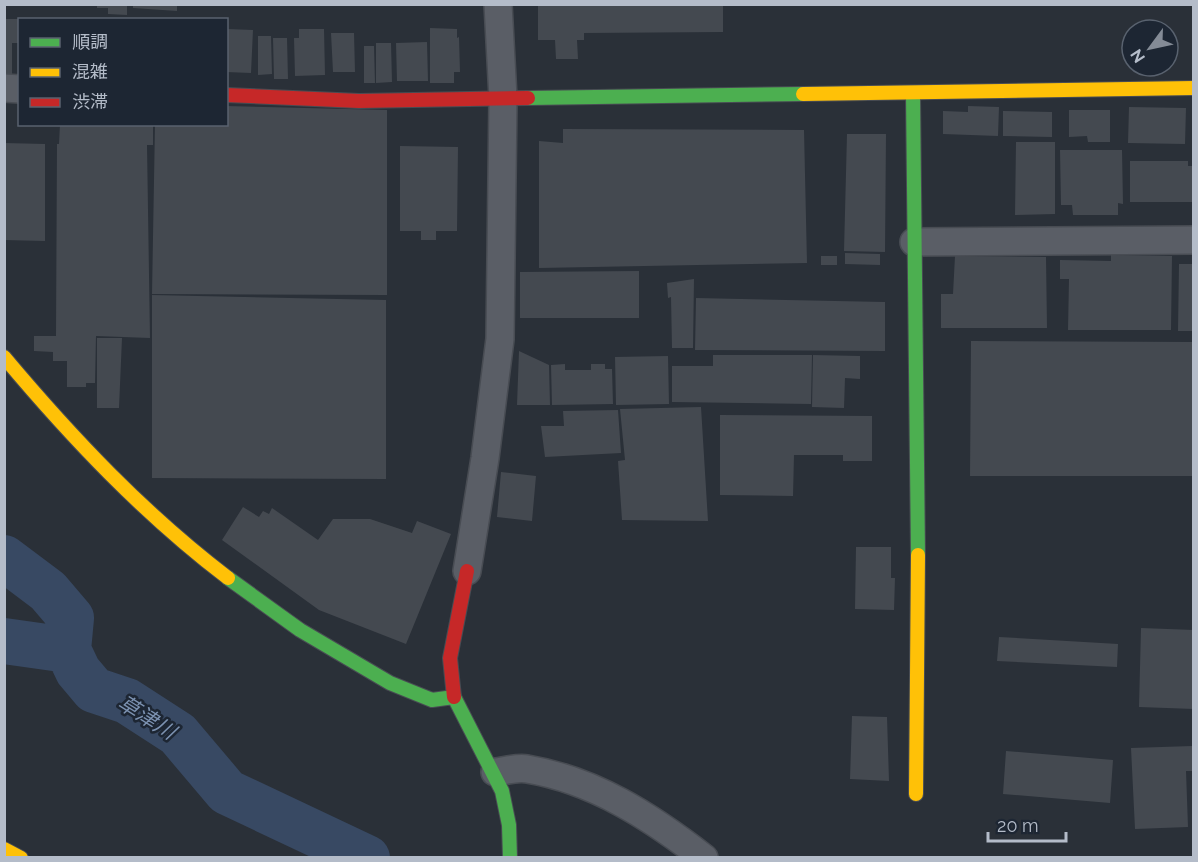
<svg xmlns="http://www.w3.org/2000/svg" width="1198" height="862" font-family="Raleway,'Noto Sans JP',sans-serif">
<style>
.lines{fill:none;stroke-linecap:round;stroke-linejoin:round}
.river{stroke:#384963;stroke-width:46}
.building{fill:#444950}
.street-casing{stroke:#484c53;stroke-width:30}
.fast-casing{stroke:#484c53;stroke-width:16}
.slow-casing{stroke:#484c53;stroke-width:16}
.jam-casing{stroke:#484c53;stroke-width:16}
.street{stroke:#5a5e66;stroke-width:27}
.fast{stroke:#4caf50;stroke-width:14}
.slow{stroke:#ffc107;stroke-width:14}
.jam{stroke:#c62828;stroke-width:14}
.labels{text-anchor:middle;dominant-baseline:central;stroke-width:5;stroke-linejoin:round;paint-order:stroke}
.water-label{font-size:21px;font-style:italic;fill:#7c92b1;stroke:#1d2633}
</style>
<rect width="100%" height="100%" fill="#2a3038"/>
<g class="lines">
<path class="river" d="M4,558L48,591L71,618L68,650L78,671L94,690L127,701L178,734L227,792L367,858
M4,641L68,650"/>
</g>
<path class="building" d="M97,4H127V15L108,14V8H97Z
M133,4H177V11L133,8Z
M538,4H723V32L584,33V40H577L578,59H556L555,40H538Z
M4,19H20V43H12V75H4Z
M430,28L457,29V38L459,37L460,72H454V83H430Z
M227,29L253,30L251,73L226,72Z
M299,29H324L325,75L295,76L294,38H299Z
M331,33H354L355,72H333Z
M258,36H271L272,74L258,75Z
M273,38H287L288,79H274Z
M427,42L428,81H397L396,43Z
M376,43H391L392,82L376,83Z
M364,46H374L375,83H364Z
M226,106L387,110V295L152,294L155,124H226Z
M968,106L999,107L998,136L943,134V111L968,112Z
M1129,107L1186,108L1185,144L1128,143Z
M1069,110H1110V142H1088L1087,136L1069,137Z
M1003,111L1052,112V137L1003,136Z
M60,124H153V145H147L150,338L96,336L95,383H86V387H67V361H53V352L34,351V336H56L57,144H59Z
M563,129L804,130L807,263L539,268V141L563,143Z
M847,134H886L885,252L844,251Z
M1016,142H1055V214L1015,215Z
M4,143L45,144V241L4,240Z
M400,146L458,147L457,231H436V240H421V231H400Z
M1060,150H1122L1123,204L1118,203V215H1073L1072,205H1061Z
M1130,161H1188V166H1194V202H1130Z
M845,253L880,254V265L845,264Z
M1111,255L1172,256L1171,330H1068L1069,279H1060V260L1111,261Z
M821,256H837V265H821Z
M955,256L1046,257L1047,328H941V294H953Z
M1179,264H1194V331H1178Z
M639,271V318H520V272Z
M694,279L693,348H672L671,297L668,298L667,283Z
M152,295L386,300V479L152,478Z
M696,298L885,302V351L695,350Z
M97,338H122L119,408H97Z
M971,341L1194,342V476H970Z
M519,351L549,365L550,405H517Z
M713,355H812L811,404L672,402V366H713Z
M813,355L860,356V379L845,378L844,408L812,407Z
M668,356L669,404L616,405L615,357Z
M565,364V370H591V364H605V369H612L613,404L552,405L551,365Z
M701,407L708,521L622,520L618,461L625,460L620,409Z
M618,410L621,453L545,457L541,426H564L563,411Z
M720,415L872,416V461H843V455H794L793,496L720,495Z
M501,472L536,476L532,521L497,517Z
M243,507L259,517L263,511L269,514L272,508L318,540L333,519H370L412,533L417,521L451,534L406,644L319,610L222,540Z
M856,547H891V578H895L894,610L855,609Z
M1141,628L1194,630V709L1139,707Z
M999,637L1118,644L1117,667L997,661Z
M852,716L887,717L889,781L850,779Z
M1192,746L1193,771H1186L1188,827L1135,829L1131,748Z
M1006,751L1113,760L1110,803L1003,794Z"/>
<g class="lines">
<g class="street-casing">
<path id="street" d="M4,88L20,89
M914,242L1194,240
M467,571L485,458L500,339L503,98L498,4
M495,772C505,771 517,767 527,769C594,780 651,817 704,858"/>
</g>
<g class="fast-casing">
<path id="fast" d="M913,94L918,555
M528,98L803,94
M228,578L300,630L390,683L432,700L454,697L502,791L509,825L510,858"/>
</g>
<g class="slow-casing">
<path id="slow" d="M803,94L1194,88
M4,357C72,438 144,514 228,578
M916,794L918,555
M4,849L21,858"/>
</g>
<g class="jam-casing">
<path id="jam" d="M226,95L359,101L528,98
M454,697L450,658L467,571"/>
</g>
<use href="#street" class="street"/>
<use href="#fast" class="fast"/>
<use href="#slow" class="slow"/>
<use href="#jam" class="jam"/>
</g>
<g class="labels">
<g class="water-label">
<text transform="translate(147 717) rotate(32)">草津川</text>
</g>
</g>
<rect width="1198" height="862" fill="none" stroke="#b4bcc9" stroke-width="12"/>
<rect x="18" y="18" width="210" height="108" fill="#1d2633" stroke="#59626f" stroke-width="1.5"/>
<rect x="30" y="38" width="30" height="9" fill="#4caf50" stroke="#59626f" stroke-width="1.5"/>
<text x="72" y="48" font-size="18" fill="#b4bcc9">順調</text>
<rect x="30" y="68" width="30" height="9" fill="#ffc107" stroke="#59626f" stroke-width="1.5"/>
<text x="72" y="78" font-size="18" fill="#b4bcc9">混雑</text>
<rect x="30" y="98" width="30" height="9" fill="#c62828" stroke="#59626f" stroke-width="1.5"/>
<text x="72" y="108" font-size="18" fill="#b4bcc9">渋滞</text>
<g transform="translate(1150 48) rotate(237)"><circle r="28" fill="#1d2633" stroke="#59626f" stroke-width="1.5"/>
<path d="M0-4.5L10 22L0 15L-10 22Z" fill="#848b96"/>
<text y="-9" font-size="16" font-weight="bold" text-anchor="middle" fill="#b4bcc9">N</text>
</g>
<path d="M988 832v9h78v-9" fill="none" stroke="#b4bcc9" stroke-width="3"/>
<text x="997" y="832" font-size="18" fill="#b4bcc9" stroke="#1d2633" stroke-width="4.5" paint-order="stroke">20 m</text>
</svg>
